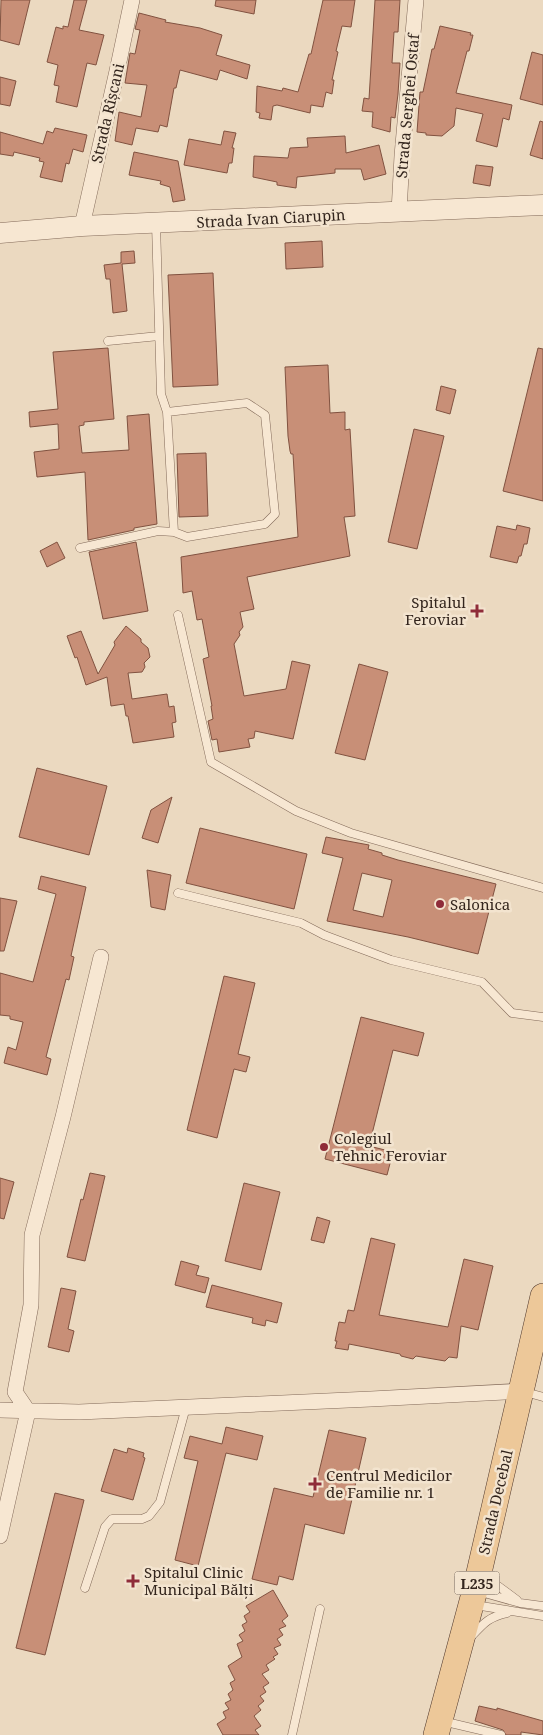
<svg xmlns="http://www.w3.org/2000/svg" width="543" height="1735" font-family="'Noto Serif',serif">
<style>
.building{fill:#c88f77;stroke:#815240;fill-rule:evenodd}
.lines{fill:none;stroke-linecap:round;stroke-linejoin:round}
.service-casing{stroke:#836a59;stroke-width:9}
.minor-casing{stroke:#836a59;stroke-width:16}
.tertiary-casing{stroke:#836a59;stroke-width:21}
.primary-casing{stroke:#51392d;stroke-width:26}
.service{stroke:#f7e7d2;stroke-width:8}
.minor{stroke:#f7e7d2;stroke-width:15}
.tertiary{stroke:#f7e7d2;stroke-width:20}
.primary{stroke:#edc899;stroke-width:25}
.poi-dot{fill:#8f2c39;stroke:#f3e4cf;stroke-width:2}
.labels{text-anchor:middle;dominant-baseline:central;stroke-width:5;stroke-linejoin:round;paint-order:stroke}
.shield{fill:#f3e4cf;stroke:#6d5e52;stroke-width:1}
.shield-label{font-size:14px;font-weight:bold;fill:#33251d}
.street-label{font-size:15px;fill:#33251d;stroke:#f3e4cf}
.poi-label{font-size:15px;fill:#33251d;stroke:#f3e4cf;text-anchor:start}
</style>
<rect width="100%" height="100%" fill="#ebd9c0"/>
<path class="building" d="M1,0H30L19,45L0,40Z
M74,0H87L79,30L104,35L96,65L87,63L77,107L56,102L59,86L54,85L58,65L47,62L56,27L63,29V26L68,27Z
M216,0H256L254,14L215,6Z
M323,0H355L351,27L342,26L336,51L338,52L332,80H334L332,94L326,92L323,107L311,105L310,113L277,105L273,106L271,120L259,118L260,113L256,112L257,86L282,91L283,88L298,92L309,54H311Z
M375,0H400L398,32H394L392,63H400L398,94L395,118L391,117L390,132L372,127L373,112L362,111L364,98L369,99Z
M139,13L166,20L165,22L200,28L222,35L216,55L250,65L247,79L220,70L217,80L180,70L176,88H174L167,127L160,125L158,132L136,128L132,145L115,141L119,112L141,117L147,85L125,83L130,53L135,54L140,30L135,29Z
M440,26L471,33L470,35H473L469,51H467L456,93L512,105L509,120L503,118L497,147L476,141L483,114L456,108L454,126L442,136L426,135V133L417,132L420,92H423L432,49H434Z
M532,52L543,55V105L520,99Z
M0,77L16,81L10,106L0,104Z
M540,121L543,122V159L530,155Z
M55,128L87,135L83,152L73,149L69,164L66,163L62,182L40,177L44,162L39,161L40,158L14,152L13,156L0,154V132L43,144L47,131L53,133Z
M224,131L236,133L232,148H234L232,163H229L227,173L184,165L189,139L221,145Z
M345,136L346,153L379,145L386,174L364,180L361,169H335V173L297,177L296,188L277,185V182L253,177L254,156L288,158L290,148L308,147L307,138Z
M134,152L178,161L185,200L173,202L170,187L160,184L161,181L129,175Z
M476,165L493,167L490,186L473,183Z
M322,241L323,267L286,269L285,243Z
M134,251L135,263L122,264L127,311L113,313L110,279H106L104,265L121,263V252Z
M213,273L218,385L173,387L168,275Z
M108,348L114,419L84,422V425L79,426L82,453L129,450L127,416L149,414L157,524L134,528V530L88,540L85,472L37,477L34,452L59,449L58,424L30,427L29,412L58,409L53,352Z
M538,348L543,349V501L503,491Z
M328,365L330,413L345,412V430L350,429L355,516L344,517L350,556L247,577L254,609L240,612L243,627L239,632L240,635L234,644L244,696L286,689L292,661L310,665L293,739L255,731L254,738L248,739L250,747L219,752L217,739L212,740L208,721L213,719L211,706H212L203,659L209,657L202,619L197,620L192,591L183,593L181,557L298,537L293,454H291L290,451L288,436L285,367Z
M441,386L456,390L450,414L436,410Z
M414,429L444,436L417,549L388,542Z
M206,453L208,516L179,517L177,454Z
M517,525L530,528L527,544H524L521,556H519L517,563L490,557L497,526L516,530Z
M57,542L65,558L47,567L40,551Z
M136,542L148,611L103,619L89,552Z
M126,626L141,639V642L148,648L150,657L144,663L145,667L142,672L128,673L132,699L167,694L169,707L174,706L176,722L172,723L174,737L133,743L128,716H126L124,704L111,706L107,677L86,685L77,657L75,658L67,636L81,631L98,674L115,645L114,642Z
M359,664L388,672L365,760L335,753Z
M37,768L107,786L89,855L19,837Z
M172,797L158,843L142,838L151,810Z
M200,828L307,854L294,909L186,883Z
M326,837L369,845L368,849L382,853V855L398,860L496,884L478,954L408,937L327,921L343,858L322,853ZM362,873L392,880L383,917L353,910Z
M147,870L171,875L165,910L151,907Z
M41,876L86,887L71,956L74,957L69,980L66,979L46,1057L51,1059L47,1075L4,1063L8,1047L16,1050L23,1022L10,1019V1016L0,1015V973L33,982L56,894L38,889Z
M0,898L17,901L4,951H0Z
M224,976L255,983L238,1054L250,1057L246,1072L234,1069L217,1138L187,1130Z
M361,1017L424,1033L418,1056L393,1050L369,1146L393,1152L387,1175L325,1159Z
M90,1173L105,1176L85,1261L67,1257L81,1199L83,1200Z
M0,1178L14,1182L4,1219L0,1218Z
M244,1183L280,1192L261,1270L225,1261Z
M317,1217L330,1221L324,1243L311,1240Z
M371,1238L395,1244L379,1315L448,1327L464,1259L493,1266L478,1330L461,1326L457,1358L449,1357L445,1361L416,1356L413,1359L401,1356L400,1354L349,1344L348,1350L335,1348L337,1341H335L339,1322L345,1323L348,1310L354,1311Z
M181,1261L199,1266L196,1275L209,1278L205,1293L175,1285Z
M212,1285L282,1303L277,1323L266,1320L265,1326L252,1323L253,1318L206,1307Z
M61,1288L76,1291L68,1329L74,1331L69,1352L48,1347Z
M226,1427L263,1436L257,1460L226,1453L198,1566L175,1560L198,1461L184,1458L190,1436L222,1444Z
M329,1430L366,1438L344,1534L305,1524L293,1580L279,1576L277,1585L252,1579L274,1488L313,1497Z
M128,1448L144,1453L143,1457L145,1458L133,1500L101,1491L114,1449L127,1453Z
M55,1493L84,1500L45,1655L16,1648Z
M273,1590L288,1616L282,1621L286,1626L279,1629L283,1635L277,1639L281,1645L274,1648L278,1654L273,1657L275,1659L266,1665L269,1670L262,1674L269,1683L263,1687L266,1692L260,1696L264,1701L258,1706L261,1710L254,1716L261,1726L255,1730L259,1735H223L217,1724L226,1718L223,1712L229,1709L225,1703L231,1700L228,1694L233,1690L230,1683L235,1680L228,1666L242,1657L237,1644L243,1641L239,1635L245,1631L242,1625L247,1622L244,1616L250,1612L246,1606Z
M479,1706L497,1710V1708L543,1721V1735L521,1732V1735H506L503,1730L475,1721Z"/>
<g class="lines">
<g class="service-casing">
<path id="service" d="M156,224L161,394L167,412
M108,341L159,336
M247,403L265,415L275,514L265,524L187,537L174,532L167,412Z
M80,548L158,531L174,532
M178,615L211,762L296,811L351,833L543,888
M178,893L301,923L324,935L391,960L482,982L512,1013L543,1017
M525,1392L543,1397
M487,1569L494,1583L517,1600
M85,1588L105,1527L112,1519H142L149,1516L160,1502L186,1407
M477,1591L520,1603L543,1606
M475,1605L543,1616
M470,1638C483,1624 488,1617 507,1613
M442,1721L501,1735
M292,1735L320,1609"/>
</g>
<g class="minor-casing">
<path id="minor" d="M399,212L402,156L416,0
M82,226L117,71L132,0
M0,1410L79,1412L371,1399L522,1391
M0,1536L28,1411L15,1392L31,1305L32,1235L63,1117L101,957"/>
</g>
<g class="tertiary-casing">
<path id="tertiary" d="M0,233L82,226L543,205"/>
</g>
<g class="primary-casing">
<path id="primary" d="M436,1735L475,1590L543,1296"/>
</g>
<use href="#service" class="service"/>
<use href="#minor" class="minor"/>
<use href="#tertiary" class="tertiary"/>
<use href="#primary" class="primary"/>
</g>
<g class="poi-dot">
<path d="M474.5 603.5h5v5h5v5h-5v5h-5v-5h-5v-5h5z"/>
<circle cx="440" cy="904" r="5"/>
<circle cx="324" cy="1147" r="5"/>
<path d="M312.5 1476.5h5v5h5v5h-5v5h-5v-5h-5v-5h5z"/>
<path d="M130.5 1573.5h5v5h5v5h-5v5h-5v-5h-5v-5h5z"/>
</g>
<g class="labels">
<rect class="shield" x="454.5" y="1571.5" width="45" height="23" rx="4"/>
<g class="shield-label">
<text x="477" y="1583">L235</text>
</g>
<g class="street-label">
<text transform="translate(407 106) rotate(-85)">Strada Serghei Ostaf</text>
<text transform="translate(107 113) rotate(-77)">Strada Rîșcani</text>
<text transform="translate(271 218) rotate(-3)">Strada Ivan Ciarupin</text>
<text transform="translate(495 1502) rotate(-77)">Strada Decebal</text>
</g>
<g class="poi-label">
<text x="466" y="602" text-anchor="end">Spitalul<tspan x="466" dy="17">Feroviar</tspan></text>
<text x="450" y="904">Salonica</text>
<text x="334" y="1138">Colegiul<tspan x="334" dy="17">Tehnic Feroviar</tspan></text>
<text x="326" y="1475">Centrul Medicilor<tspan x="326" dy="17">de Familie nr. 1</tspan></text>
<text x="144" y="1572">Spitalul Clinic<tspan x="144" dy="17">Municipal Bălți</tspan></text>
</g>
</g>
</svg>
